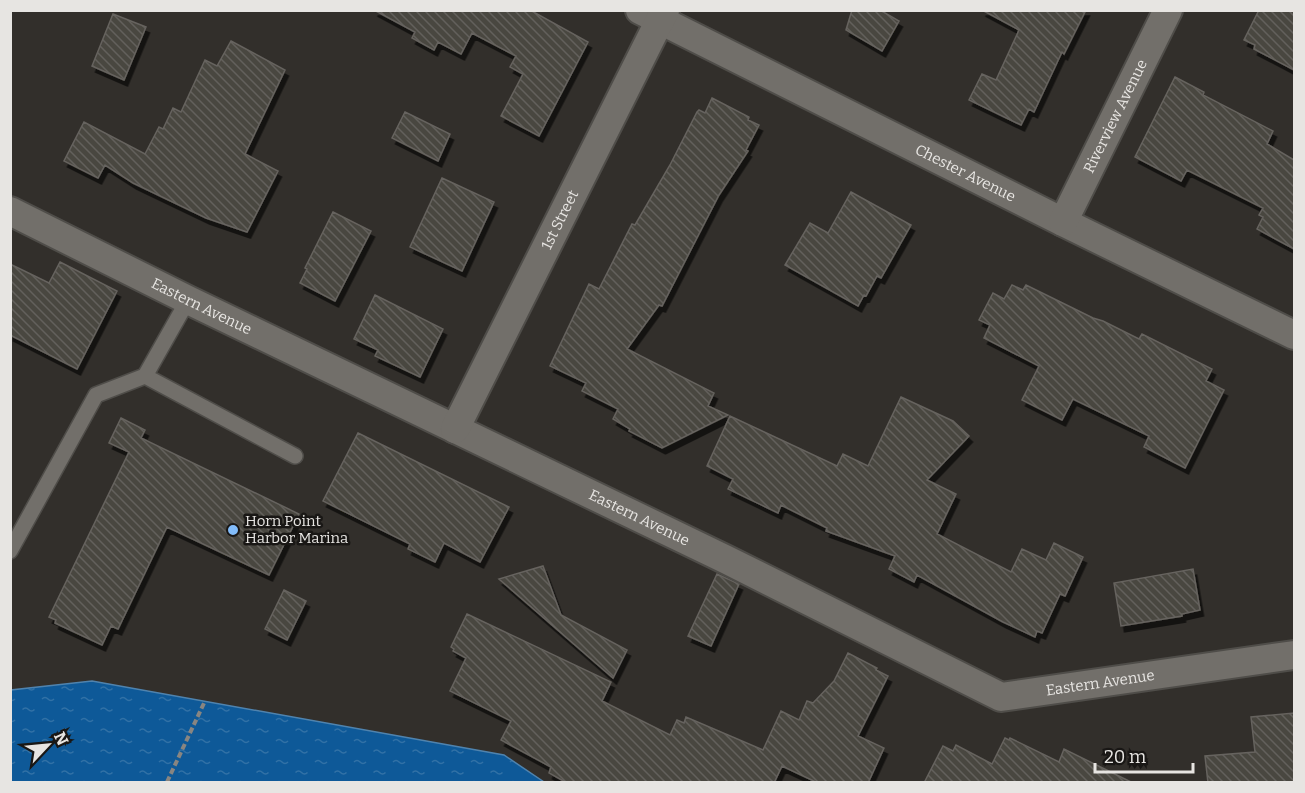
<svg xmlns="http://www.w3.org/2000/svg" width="1305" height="793" font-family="Bitter,serif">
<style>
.water{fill:url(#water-ripples);stroke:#4f83ae;stroke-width:1.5}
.building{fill:url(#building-back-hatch);stroke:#66635e;stroke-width:1.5;filter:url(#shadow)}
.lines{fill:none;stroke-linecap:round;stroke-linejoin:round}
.lane-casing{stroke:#4f4d49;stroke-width:18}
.street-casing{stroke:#4f4d49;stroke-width:32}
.path{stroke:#888581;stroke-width:4;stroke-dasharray:6 3;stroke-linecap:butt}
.lane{stroke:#726f6a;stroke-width:15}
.street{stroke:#726f6a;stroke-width:28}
.poi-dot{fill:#82bcfa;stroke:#191715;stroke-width:2}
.labels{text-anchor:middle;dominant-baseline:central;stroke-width:5;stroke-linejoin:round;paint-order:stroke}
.street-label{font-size:15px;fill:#e7e5e2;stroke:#191715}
.poi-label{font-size:15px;fill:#e7e5e2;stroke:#191715;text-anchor:start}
</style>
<defs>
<pattern id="water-ripples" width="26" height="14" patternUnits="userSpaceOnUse" patternTransform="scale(1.5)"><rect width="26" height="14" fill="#0e5998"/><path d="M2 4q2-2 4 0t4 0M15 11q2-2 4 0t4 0" fill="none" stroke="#3171a6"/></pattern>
<pattern id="building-back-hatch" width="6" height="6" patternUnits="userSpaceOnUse" patternTransform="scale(1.5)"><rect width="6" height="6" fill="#494641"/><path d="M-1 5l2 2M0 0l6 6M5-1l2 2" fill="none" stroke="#63615c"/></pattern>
<filter id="shadow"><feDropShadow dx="3.5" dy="6" stdDeviation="0" flood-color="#0009"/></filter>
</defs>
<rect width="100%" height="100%" fill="#322f2b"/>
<path class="water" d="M92,681L504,755L544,782H11V690Z"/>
<path class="building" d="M374,10H530L588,42L539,136L501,116L523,74L510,67L516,56L472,33L461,54L438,42L434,50L412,38L415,32Z
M852,10H880L899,21L882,51L846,30Z
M982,10H1086L1064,54L1062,52L1034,112L1029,109L1021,125L969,100L982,74L996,80L1019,30Z
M1259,10H1294V70L1254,49L1255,45L1244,40Z
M113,14L146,27L124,80L92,66Z
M231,41L285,70L245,154L278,171L247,232L206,218L133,183L105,165L98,178L64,161L84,122L145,154L159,127L163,129L173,108L181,112L205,60L217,66Z
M1175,77L1204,92L1203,95L1273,131L1267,144L1294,160V249L1257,229L1263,217L1259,215L1263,208L1187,170L1181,181L1135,157Z
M712,98L749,117L748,120L759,125L746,150L748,151L719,195L662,306L659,305L627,349L714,393L708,406L728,415L662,448L629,431L630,429L613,419L618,409L582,391L586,383L550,366L589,284L599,289L632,224L635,225L670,165L697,112L699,110L705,113Z
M405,112L450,134L438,161L392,138Z
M442,178L494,202L462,271L410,247Z
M851,192L911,225L881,278L877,276L866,296L864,295L858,306L785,265L810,223L828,233Z
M333,212L371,231L335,301L300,283L307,269L305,268Z
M60,262L117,291L77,369L10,335V264L49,283Z
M1012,285L1023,290L1026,285L1093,318L1103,321L1139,339L1142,334L1212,369L1206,381L1224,390L1185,468L1144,447L1149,436L1073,399L1062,420L1022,400L1039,366L984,338L990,325L979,320L993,293L1004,299Z
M375,295L443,329L420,377L375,356L378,350L354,339Z
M901,397L953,421L969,436L927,480L956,494L937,534L1011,572L1022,549L1046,560L1054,543L1083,557L1065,596L1060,594L1042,633L1037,631L1035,637L1003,622L917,575L914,582L889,569L895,556L826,531L827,528L781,505L778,513L728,489L733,479L707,466L730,416L837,466L843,454L868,466Z
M121,418L145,430L141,438L299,514L269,575L167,527L118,629L111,626L102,645L55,623L56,620L49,617L129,452L109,443Z
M358,433L509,507L480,562L444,543L435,562L408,549L410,544L323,501Z
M543,566L561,615L627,650L613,678L499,579Z
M1193,569L1200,610L1182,614V616L1121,626L1114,583Z
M717,574L739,584L711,646L688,636Z
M284,590L306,601L287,640L265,629Z
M467,614L611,682L602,701L670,735L677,720L684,723L686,717L763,750L781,711L799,720L807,701L813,703L834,681L848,653L877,668L876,670L888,676L858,736L884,748L868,783H818L782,766L774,783H567L549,773L551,767L501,740L511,721L450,691L466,658L453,651L454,649L451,647Z
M1294,713V783H1208L1205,756L1255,752L1251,717Z
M1005,738L1009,740L1010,738L1059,762L1064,749L1133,783H924L943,746L953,751L956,745L992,764Z"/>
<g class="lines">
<g class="lane-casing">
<path id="lane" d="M145,376L295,456
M10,551L96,395L145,376L188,300"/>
</g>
<g class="street-casing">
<g id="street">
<path id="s1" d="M640,10L1063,222L1294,335"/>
<path id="s2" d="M10,211L188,300L725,559L1001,697L1294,655"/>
<path id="s3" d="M1063,222L1168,10"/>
<path id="s4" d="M455,429L665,10"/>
</g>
</g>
<path class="path" d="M167,782L205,701"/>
<use href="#lane" class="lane"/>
<use href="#street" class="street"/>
</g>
<circle class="poi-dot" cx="233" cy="530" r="6"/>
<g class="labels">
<g class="street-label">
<text stroke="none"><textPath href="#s3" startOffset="118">Riverview Avenue</textPath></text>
<text stroke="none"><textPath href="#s1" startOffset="364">Chester Avenue</textPath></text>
<text stroke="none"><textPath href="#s4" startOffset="234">1st Street</textPath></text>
<text stroke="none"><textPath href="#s2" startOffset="214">Eastern Avenue</textPath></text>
<text stroke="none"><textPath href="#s2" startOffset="700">Eastern Avenue</textPath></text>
<text stroke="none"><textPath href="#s2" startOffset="1204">Eastern Avenue</textPath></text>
</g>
<g class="poi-label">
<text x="245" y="521">Horn Point<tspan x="245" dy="17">Harbor Marina</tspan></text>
</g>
</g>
<rect width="1305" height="793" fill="none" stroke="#e7e5e2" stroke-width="24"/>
<g transform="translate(48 745) rotate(64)" stroke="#191715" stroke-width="4.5" paint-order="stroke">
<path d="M0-4.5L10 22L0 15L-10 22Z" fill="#e7e5e2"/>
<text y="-9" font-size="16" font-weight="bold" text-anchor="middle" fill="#e7e5e2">N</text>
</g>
<path d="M1095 763v9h98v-9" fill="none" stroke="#e7e5e2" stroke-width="3"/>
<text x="1104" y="763" font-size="18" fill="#e7e5e2" stroke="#191715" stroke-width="4.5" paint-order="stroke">20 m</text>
</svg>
